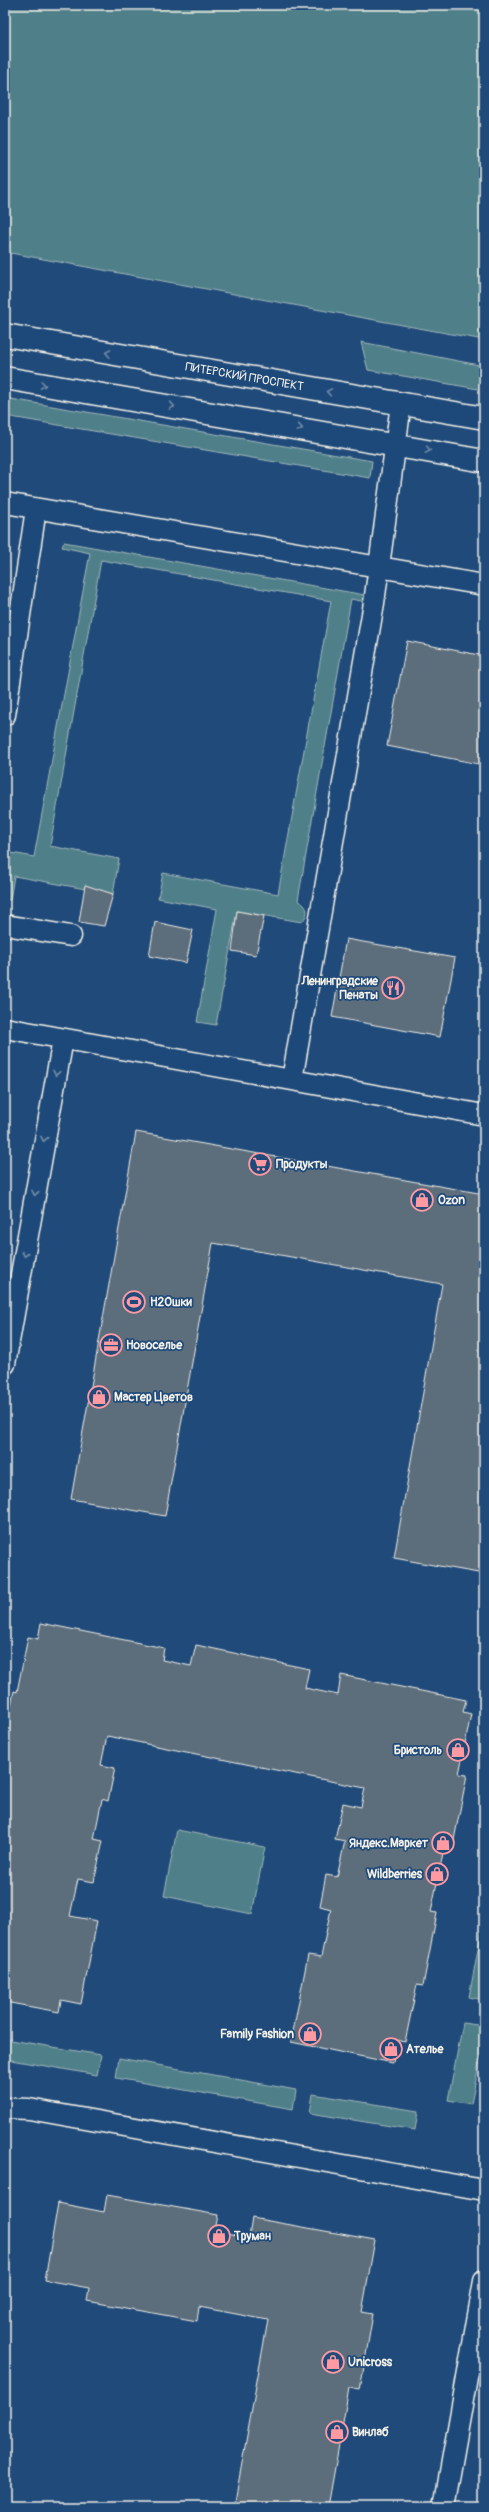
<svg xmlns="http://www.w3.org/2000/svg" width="489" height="2512" font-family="Pangolin,sans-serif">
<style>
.green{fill:#4f808a;stroke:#a2b8b9}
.building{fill:#5b6d7c;stroke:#f4f1e8}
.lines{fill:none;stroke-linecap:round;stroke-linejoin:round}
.lane-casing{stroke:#f4f1e8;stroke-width:23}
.street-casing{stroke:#f4f1e8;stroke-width:25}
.lane{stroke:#1f4a7a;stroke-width:20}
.street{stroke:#1f4a7a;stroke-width:22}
.oneway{stroke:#748da6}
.labels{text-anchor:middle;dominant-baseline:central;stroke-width:3.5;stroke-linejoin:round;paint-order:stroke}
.street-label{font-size:12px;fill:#f4f1e8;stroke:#1f4a7a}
.poi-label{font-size:12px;font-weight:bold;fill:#f4f1e8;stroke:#1f4a7a;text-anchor:start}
</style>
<rect width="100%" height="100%" fill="#1f4a7a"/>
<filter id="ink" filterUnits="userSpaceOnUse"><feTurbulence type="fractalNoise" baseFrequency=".025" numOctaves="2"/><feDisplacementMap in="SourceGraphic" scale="8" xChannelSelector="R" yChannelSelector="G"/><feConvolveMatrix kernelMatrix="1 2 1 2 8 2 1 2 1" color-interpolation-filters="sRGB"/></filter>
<g filter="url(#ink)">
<path class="green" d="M5,5H484V340L5,252Z
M361,342L484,366V390L368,370Z
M5,398L372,461L370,478L5,416Z
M64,542L365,595L371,603L351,599L298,900C308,907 310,912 302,922L237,911L216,1025L197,1022L217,909L158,898L163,873L278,894L331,601L101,560L50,846L119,859L113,894L14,876L10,900L5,899L6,852L34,857L90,553L62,547Z
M177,1830L265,1847L252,1914L164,1896Z
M484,1917V2000L469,1997Z
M463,2023L484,2026V2039L471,2104L448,2100Z
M5,2039L101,2055L97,2075L5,2059Z
M119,2058L296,2090L293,2109L116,2078Z
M313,2094L418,2111L415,2130L310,2113Z"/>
<path class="building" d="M407,641L484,656V765L387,746Z
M85,885L113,894L104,926L79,922Z
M237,911L264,916L256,955L232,951Z
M155,922L193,930L186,963L149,956Z
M346,939L455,958L440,1037L332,1017Z
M484,1029V1045L481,1044Z
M136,1132L484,1194V1574L394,1558L442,1284L213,1243L165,1516L71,1499Z
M41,1623L164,1648L162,1660L191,1666L196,1645L309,1669L305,1688L338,1695L341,1675L466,1700L463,1712L471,1714L459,1774L467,1775L452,1850L444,1848L431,1912L437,1913L423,1986L417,1985L405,2042L397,2040L393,2063L291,2042L308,1955L321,1957L331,1909L320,1906L326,1875L337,1877L345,1841L335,1839L343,1803L361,1807L365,1788L107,1736L101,1765L115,1768L108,1801L102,1799L94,1839L103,1841L94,1882L78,1879L70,1916L97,1921L81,2004L61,2000L59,2012L5,2002V1781L7,1769L5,1768V1736L14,1691L17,1692L28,1637L38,1639Z
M107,2195L218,2215L215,2231L249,2237L252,2218L375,2240L362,2312L373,2314L360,2390L349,2388L328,2507H234L268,2320L199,2307L197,2321L87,2301L89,2288L45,2280L58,2203L104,2212Z"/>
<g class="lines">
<g class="lane-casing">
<path id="lane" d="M5,503L484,585
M5,715L36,509
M5,925L71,936
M5,1028L292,1080L374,603L401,404
M292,1080L484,1115
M5,1364L63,1039
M5,2108L29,2109L484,2190
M444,2507L484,2281"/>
</g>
<g class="street-casing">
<g id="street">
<path id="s1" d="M5,335L484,418"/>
<path d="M5,378L484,461"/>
</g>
</g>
<use href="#lane" class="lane"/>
<use href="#street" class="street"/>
</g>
<defs><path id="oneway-chevron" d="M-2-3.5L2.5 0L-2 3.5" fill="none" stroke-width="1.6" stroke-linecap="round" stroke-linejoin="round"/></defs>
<g class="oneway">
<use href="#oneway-chevron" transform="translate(108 353) rotate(-170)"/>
<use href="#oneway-chevron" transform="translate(43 385) rotate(10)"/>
<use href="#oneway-chevron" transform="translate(329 392) rotate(-170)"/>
<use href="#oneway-chevron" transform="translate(172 406) rotate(10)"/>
<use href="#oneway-chevron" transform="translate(300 428) rotate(10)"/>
<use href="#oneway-chevron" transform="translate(428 450) rotate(11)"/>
<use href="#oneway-chevron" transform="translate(56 1073) rotate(101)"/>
<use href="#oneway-chevron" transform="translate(44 1139) rotate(101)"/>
<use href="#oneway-chevron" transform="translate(35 1193) rotate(100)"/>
<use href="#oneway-chevron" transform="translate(25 1254) rotate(99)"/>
</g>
</g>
<defs>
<g id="restaurant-ring" transform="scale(1.15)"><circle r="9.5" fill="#1f4a7a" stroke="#ff9aa2" stroke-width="1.5"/><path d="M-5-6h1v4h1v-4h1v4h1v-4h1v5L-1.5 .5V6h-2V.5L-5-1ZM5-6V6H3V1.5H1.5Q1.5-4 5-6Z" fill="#ff9aa2"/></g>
<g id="supermarket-ring" transform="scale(1.15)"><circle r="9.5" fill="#1f4a7a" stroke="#ff9aa2" stroke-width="1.5"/><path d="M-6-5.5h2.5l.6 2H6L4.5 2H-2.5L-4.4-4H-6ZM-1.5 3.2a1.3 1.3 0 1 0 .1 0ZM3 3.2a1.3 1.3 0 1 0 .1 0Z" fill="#ff9aa2"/></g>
<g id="shop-ring" transform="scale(1.15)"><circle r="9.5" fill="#1f4a7a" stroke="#ff9aa2" stroke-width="1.5"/><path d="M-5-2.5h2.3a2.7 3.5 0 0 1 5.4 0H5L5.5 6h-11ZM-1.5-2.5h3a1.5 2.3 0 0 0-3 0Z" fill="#ff9aa2"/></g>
<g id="stadium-ring" transform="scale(1.15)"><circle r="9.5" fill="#1f4a7a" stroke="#ff9aa2" stroke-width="1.5"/><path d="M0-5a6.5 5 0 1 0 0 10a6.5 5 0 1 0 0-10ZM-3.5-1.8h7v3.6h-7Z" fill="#ff9aa2"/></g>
<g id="office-ring" transform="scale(1.15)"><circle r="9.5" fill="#1f4a7a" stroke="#ff9aa2" stroke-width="1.5"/><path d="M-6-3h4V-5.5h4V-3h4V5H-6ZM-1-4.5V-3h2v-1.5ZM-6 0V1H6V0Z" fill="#ff9aa2"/></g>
</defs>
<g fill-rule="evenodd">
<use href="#restaurant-ring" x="393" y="988"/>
<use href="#supermarket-ring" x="260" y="1164"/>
<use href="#shop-ring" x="422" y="1200"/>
<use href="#stadium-ring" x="134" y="1302"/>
<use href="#office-ring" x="111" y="1345"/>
<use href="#shop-ring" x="99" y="1397"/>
<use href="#shop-ring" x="458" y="1750"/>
<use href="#shop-ring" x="443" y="1843"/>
<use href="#shop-ring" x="437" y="1874"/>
<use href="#shop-ring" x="310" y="2034"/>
<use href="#shop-ring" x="391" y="2049"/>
<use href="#shop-ring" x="219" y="2236"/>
<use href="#shop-ring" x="333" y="2362"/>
<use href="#shop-ring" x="337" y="2432"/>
</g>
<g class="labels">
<g class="street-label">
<text stroke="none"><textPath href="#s1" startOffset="243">ПИТЕРСКИЙ ПРОСПЕКТ</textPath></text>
</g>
<g class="poi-label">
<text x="378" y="981" text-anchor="end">Ленинградские<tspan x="378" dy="14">Пенаты</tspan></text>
<text x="276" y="1164">Продукты</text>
<text x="438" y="1200">Ozon</text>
<text x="150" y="1302">H2Oшки</text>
<text x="126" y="1345">Новоселье</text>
<text x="114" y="1397">Мастер Цветов</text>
<text x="442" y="1750" text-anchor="end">Бристоль</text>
<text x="428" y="1843" text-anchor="end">Яндекс.Маркет</text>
<text x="422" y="1874" text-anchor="end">Wildberries</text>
<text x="294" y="2034" text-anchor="end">Family Fashion</text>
<text x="406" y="2049">Ателье</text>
<text x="234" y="2236">Труман</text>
<text x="348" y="2362">Unicross</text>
<text x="352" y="2432">Винлаб</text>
</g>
</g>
<rect width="489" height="2512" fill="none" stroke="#1f4a7a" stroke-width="20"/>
<rect x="10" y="10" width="469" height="2492" fill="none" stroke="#f4f1e8" stroke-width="1.5" filter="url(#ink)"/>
</svg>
